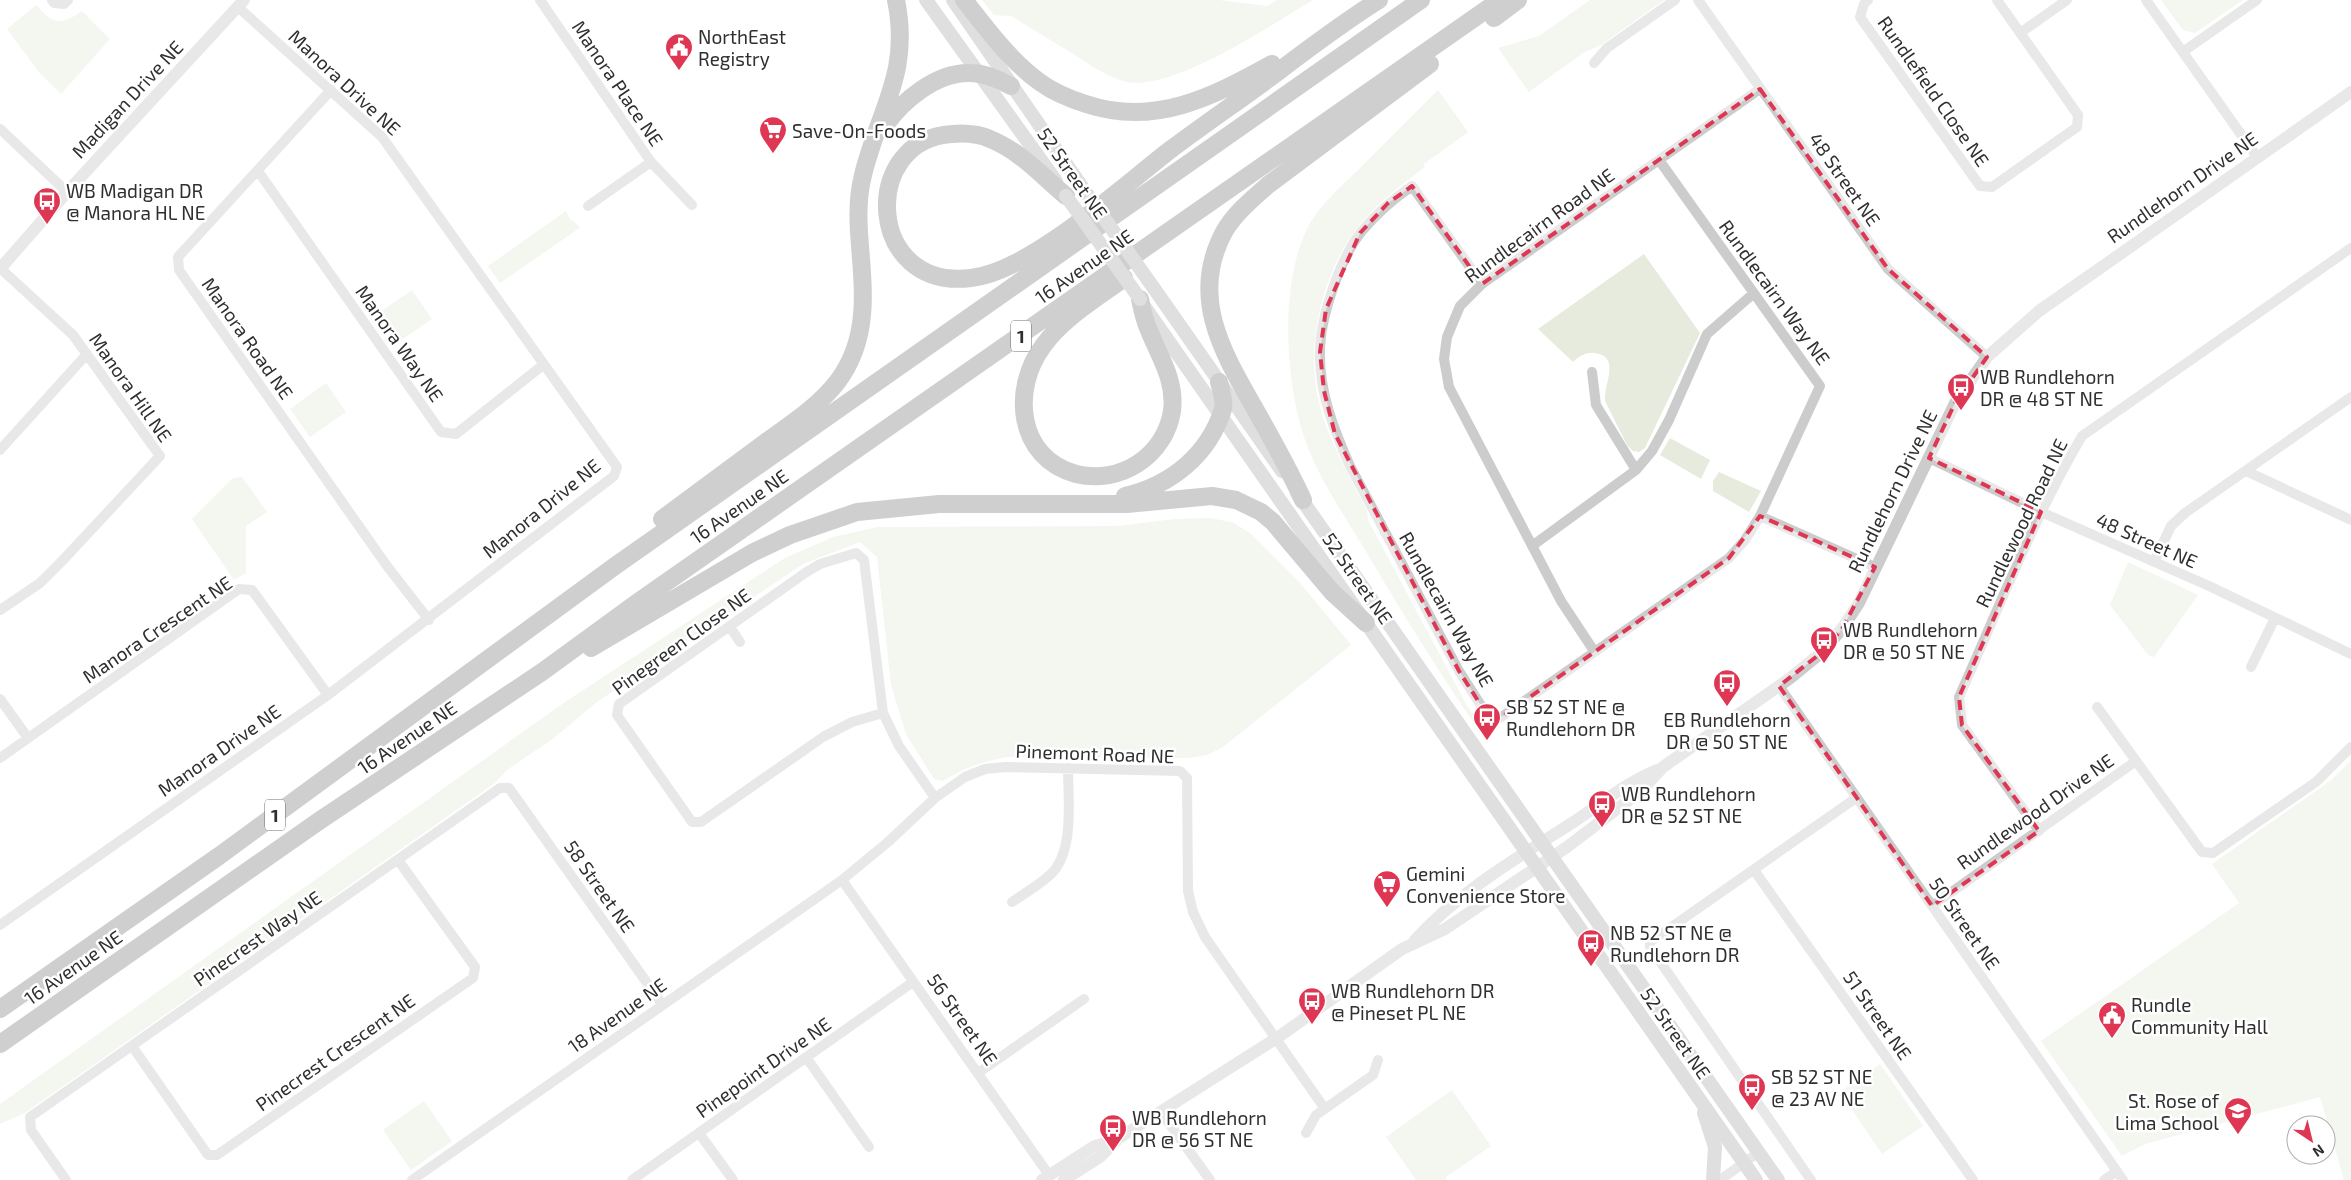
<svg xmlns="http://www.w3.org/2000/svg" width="2351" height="1180" font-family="'Exo 2',sans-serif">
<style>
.green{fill:#e6ebdd}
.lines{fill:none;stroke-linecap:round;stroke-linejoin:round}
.minor{stroke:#ccc;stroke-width:10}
.tertiary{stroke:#ccc;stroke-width:12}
.secondary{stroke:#b9b9b9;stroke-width:14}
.motorway{stroke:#969696;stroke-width:18}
.secondary-bridge{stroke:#b9b9b9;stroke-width:14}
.marked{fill:none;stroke:#df3753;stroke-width:4;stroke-dasharray:10 6;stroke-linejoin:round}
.labels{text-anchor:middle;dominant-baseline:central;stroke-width:5;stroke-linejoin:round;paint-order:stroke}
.shield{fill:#fff;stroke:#6d6d6d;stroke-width:1}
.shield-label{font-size:18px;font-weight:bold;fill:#2f2f2f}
.poi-label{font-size:19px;fill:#2f2f2f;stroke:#fff;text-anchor:start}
.street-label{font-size:19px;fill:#2f2f2f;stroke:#fff}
</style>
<rect width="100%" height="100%" fill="#fff"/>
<path class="green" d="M982,0H1219L1267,6L1277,0H1313C1272,24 1169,95 1123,81C1103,75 1088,63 1070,52C1050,40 1031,28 1011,16L994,15Z
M1590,0H1664L1601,45L1583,53L1529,92L1498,48L1539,36Z
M2161,0H2243L2195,33L2183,30Z
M36,5C52,24 61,26 82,11L110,39L61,94L39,72L7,29Z
M1438,90L1468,132L1424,164L1425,167C1400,186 1374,205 1355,231C1318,281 1303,358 1323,417C1334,450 1351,480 1367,510L1368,520L1466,704L1479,722L1475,725C1435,666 1398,606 1362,545C1344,515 1324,486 1310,453C1285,393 1278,286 1308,227C1320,204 1342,186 1360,168C1386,142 1412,116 1438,90Z
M566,211L570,219L580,227L578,229L500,283L488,266Z
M1644,254L1700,333L1645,448L1639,452L1633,451L1627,445L1605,401C1603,385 1622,356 1594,353C1586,352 1578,357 1573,362L1538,329Z
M412,290L432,319L394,345L374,316Z
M326,383L346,412L310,437L290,409Z
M1670,438L1710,460L1701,479L1660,455Z
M1719,472L1761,491L1749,512L1713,491V481Z
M242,477L267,512L246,526V573L234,580L192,519L233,478Z
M1211,518L1234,523L1250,533L1301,584L1351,645L1223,747L1207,755L1188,758L1007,757C983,761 964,768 943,781L934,779L906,734L891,685L877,557L860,542L803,564L597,702L554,738L507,770L495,783L25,1113L0,1124V1104L565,702L785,558L833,537L878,527L1118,526L1175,519Z
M2128,562L2198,595L2154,657L2148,655L2110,605Z
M2351,761V1180H2344L2320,1097L2145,1144L2122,1156L2041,1041L2239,903L2212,864L2330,781Z
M1880,1064L1923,1126L1882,1154L1840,1092Z
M1452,1090L1491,1146L1446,1177V1180H1416L1386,1137Z
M424,1101L452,1141L411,1170L383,1130Z"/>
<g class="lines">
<path class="minor" d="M52,0L54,3L64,4L68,0
M540,0L651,162L692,205
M1698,0L1888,269L1987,357
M1868,0L1864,4L1860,17L1980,186L1992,187L2077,127L2078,115L1997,0
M2146,0L2257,157
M2020,33L2067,0
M2184,51L2257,0
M1594,63L1607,48L1675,0
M331,90L178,257L179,270L387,566L429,620
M0,129L67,192
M258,171L441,432L456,434L543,365
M588,206L651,162
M1482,284L1412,186C1393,199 1377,213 1362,231C1340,258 1320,318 1320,352C1319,392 1334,430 1350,466L1459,671L1489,718H1500L1729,558L1745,540L1760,516L1820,386L1659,160
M1592,372L1596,405L1636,470
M0,450L87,354
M1929,458L2041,512L2209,586L2351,654
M2246,471L2351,520
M1760,516L1875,567
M1532,546L1636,470L1652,451L1669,420L1707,334L1754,293
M2154,562L2171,526L2185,513L2351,397
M0,610L40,583L63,560L160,456L73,335L1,269
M730,627L740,642
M1594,651L1561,601L1449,387L1444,359L1447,337L1460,306L1482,284L1760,89
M2251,667L2275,618
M1779,686L2123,1180
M0,699L28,738
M2097,707L2202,852L2213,853L2316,782L2351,747
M883,713L852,722L823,737L701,822H692L617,715L619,704L805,573L820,564L856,553L864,560L883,713L899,746L935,798
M0,758L239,589L252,590L328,695
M2039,831L1962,725L1959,697C1998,610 2033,519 2082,436L2351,248
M1754,870L1973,1180
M842,880L1049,1175
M1012,902C1025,893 1039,885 1050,875C1075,853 1068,798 1068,768
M1932,906L2136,761
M0,925L328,695L614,476L617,467L382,137L238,7
M132,1046L208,1155H217L473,978L475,967L398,860
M806,1057L869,1147
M978,1073L1084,999
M1161,1112L1210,1180
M699,1133L733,1180
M1306,1133L1316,1115L1373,1075L1378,1060
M66,1180L31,1130L30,1117L500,788H509L662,1004
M412,1180L842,880L888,842L935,798L965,777L985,769L1006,767L1180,771L1187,778L1188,891L1193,912L1205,937L1325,1109
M632,1180L913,982
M1720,1180L1759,1152
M1811,1180L1659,960L1650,947V942L1856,798
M2104,1180L2117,1171"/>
<path class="tertiary" d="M0,269L67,192L244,0
M1415,940C1456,895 1510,862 1561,830C1594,810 1621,785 1657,770
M1042,1180L1093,1147L1119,1138L1277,1038L1402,949L1445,929L1567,847L1642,790L1663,767L1789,679L1821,653L1842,629L1859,603L1955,403L1987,357L2039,311L2351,92
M1064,1180L1100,1157L1117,1140"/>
<path class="secondary" d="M926,0L1056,181
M953,0L1080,184
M1153,287L1282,471
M1144,306L1756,1180
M1297,493L1778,1180
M1704,1113L1715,1147L1713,1180"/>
<path class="motorway" d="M964,0C987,29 1010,61 1041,83C1055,93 1070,99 1086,104C1155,127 1212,97 1272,64
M1494,18L1518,0
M884,127C902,101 936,72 970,73C985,73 998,79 1011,86
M1066,196C1042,176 1020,151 990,139C979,134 964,133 952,134C860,139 865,291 971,278C1029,272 1122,187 1170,150C1206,123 1243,98 1279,71C1312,46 1344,22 1379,0
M1124,278C1096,299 1063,318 1043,346C1011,389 1017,458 1076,474C1120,485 1165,456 1172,411C1176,380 1159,356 1148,328C1144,319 1142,309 1140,299
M1125,496C1172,485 1209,454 1223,409C1225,402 1221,390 1219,382
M1303,500C1289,469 1272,439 1255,409C1223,353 1189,297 1224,232C1234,214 1252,199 1268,185L1430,64
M662,519C697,493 731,468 766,442C791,424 819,406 838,381C852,362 860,338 862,315C867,268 851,222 863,175C879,109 911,74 896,0
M591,648L752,553L790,535L857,512L939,504H1127L1212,496L1236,500L1261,512L1273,522L1332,592L1366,623
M0,1009L219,856L615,566L1421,0
M0,1044L319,821L542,672L638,602L1500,0"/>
<path class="secondary-bridge" d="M1080,184L1153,287
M1066,196L1140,299"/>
</g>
<path d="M0 0H2351V1180H0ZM1760,89L1888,269L1987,357L1955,403L1929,458L2041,512L1959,697L1962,725L2039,831L1932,906L1779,686L1821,653L1842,629L1875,567L1760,516L1729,558L1500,718H1489L1459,671L1335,434L1324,391L1320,352L1326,309L1360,233L1388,203L1412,186L1482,284Z" fill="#fff" fill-opacity=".55" fill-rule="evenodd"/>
<path class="marked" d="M1760,89L1888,269L1987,357L1955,403L1929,458L2041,512L1959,697L1962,725L2039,831L1932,906L1779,686L1821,653L1842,629L1875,567L1760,516L1729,558L1500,718H1489L1459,671L1335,434L1324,391L1320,352L1326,309L1360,233L1388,203L1412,186L1482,284Z"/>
<defs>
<g id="civic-pin" transform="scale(1.4375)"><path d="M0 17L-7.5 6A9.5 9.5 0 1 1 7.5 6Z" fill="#df3753" stroke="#fff"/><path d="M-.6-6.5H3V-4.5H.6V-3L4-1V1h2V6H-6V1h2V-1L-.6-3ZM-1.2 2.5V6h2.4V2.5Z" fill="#fff"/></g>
<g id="supermarket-pin" transform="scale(1.4375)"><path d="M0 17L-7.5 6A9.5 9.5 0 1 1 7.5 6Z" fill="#df3753" stroke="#fff"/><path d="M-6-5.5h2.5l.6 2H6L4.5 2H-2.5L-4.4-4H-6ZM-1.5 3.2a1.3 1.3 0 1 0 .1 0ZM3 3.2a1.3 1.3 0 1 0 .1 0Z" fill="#fff"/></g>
<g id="bus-pin" transform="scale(1.4375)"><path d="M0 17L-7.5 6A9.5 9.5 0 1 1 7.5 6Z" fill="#df3753" stroke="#fff"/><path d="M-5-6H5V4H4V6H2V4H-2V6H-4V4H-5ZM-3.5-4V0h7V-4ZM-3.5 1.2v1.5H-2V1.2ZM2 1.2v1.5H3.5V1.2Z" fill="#fff"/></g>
<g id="school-pin" transform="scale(1.4375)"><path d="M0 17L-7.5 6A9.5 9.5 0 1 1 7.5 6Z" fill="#df3753" stroke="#fff"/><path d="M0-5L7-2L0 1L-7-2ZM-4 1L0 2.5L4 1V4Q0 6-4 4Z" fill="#fff"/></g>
</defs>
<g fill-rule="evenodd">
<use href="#civic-pin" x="679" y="47"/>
<use href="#supermarket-pin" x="773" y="130"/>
<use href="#bus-pin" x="47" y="201"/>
<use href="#bus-pin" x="1961" y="387"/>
<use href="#bus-pin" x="1824" y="640"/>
<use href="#bus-pin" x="1727" y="683"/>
<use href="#bus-pin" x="1487" y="717"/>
<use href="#bus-pin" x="1602" y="804"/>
<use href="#supermarket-pin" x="1387" y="884"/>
<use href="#bus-pin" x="1591" y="943"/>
<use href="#bus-pin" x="1312" y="1001"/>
<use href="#civic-pin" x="2112" y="1015"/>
<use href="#bus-pin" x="1752" y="1087"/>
<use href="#school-pin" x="2238" y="1111"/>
<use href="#bus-pin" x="1113" y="1128"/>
</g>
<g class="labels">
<g class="shield">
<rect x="1011" y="320.5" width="20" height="31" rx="4"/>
<rect x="265" y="799.5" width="20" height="31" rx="4"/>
</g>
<g class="shield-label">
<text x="1021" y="336">1</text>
<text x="275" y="815">1</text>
</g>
<g class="poi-label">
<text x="698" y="36">NorthEast<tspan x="698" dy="22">Registry</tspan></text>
<text x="792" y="130">Save-On-Foods</text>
<text x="66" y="190">WB Madigan DR<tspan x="66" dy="22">@ Manora HL NE</tspan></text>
<text x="1980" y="376">WB Rundlehorn<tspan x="1980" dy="22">DR @ 48 ST NE</tspan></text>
<text x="1843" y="629">WB Rundlehorn<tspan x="1843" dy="22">DR @ 50 ST NE</tspan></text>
<text x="1506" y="706">SB 52 ST NE @<tspan x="1506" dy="22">Rundlehorn DR</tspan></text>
<text x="1727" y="719" text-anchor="middle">EB Rundlehorn<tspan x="1727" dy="22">DR @ 50 ST NE</tspan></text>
<text x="1621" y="793">WB Rundlehorn<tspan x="1621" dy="22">DR @ 52 ST NE</tspan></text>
<text x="1406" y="873">Gemini<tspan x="1406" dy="22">Convenience Store</tspan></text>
<text x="1610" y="932">NB 52 ST NE @<tspan x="1610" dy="22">Rundlehorn DR</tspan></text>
<text x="1331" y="990">WB Rundlehorn DR<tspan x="1331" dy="22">@ Pineset PL NE</tspan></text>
<text x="2131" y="1004">Rundle<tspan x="2131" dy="22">Community Hall</tspan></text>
<text x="1771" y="1076">SB 52 ST NE<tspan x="1771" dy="22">@ 23 AV NE</tspan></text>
<text x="2219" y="1100" text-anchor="end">St. Rose of<tspan x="2219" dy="22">Lima School</tspan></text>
<text x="1132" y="1117">WB Rundlehorn<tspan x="1132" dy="22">DR @ 56 ST NE</tspan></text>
</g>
<g class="street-label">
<text transform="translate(345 82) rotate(43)">Manora Drive NE</text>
<text transform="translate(618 83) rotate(56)">Manora Place NE</text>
<text transform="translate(1934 91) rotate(55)">Rundlefield Close NE</text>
<text transform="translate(127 99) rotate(-47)">Madigan Drive NE</text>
<text transform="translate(1073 173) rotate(55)">52 Street NE</text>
<text transform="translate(1845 179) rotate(55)">48 Street NE</text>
<text transform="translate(2182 187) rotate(-35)">Rundlehorn Drive NE</text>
<text transform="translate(1539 225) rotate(-36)">Rundlecairn Road NE</text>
<text transform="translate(1084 266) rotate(-35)">16 Avenue NE</text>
<text transform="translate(1775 292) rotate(54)">Rundlecairn Way NE</text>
<text transform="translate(248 338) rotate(55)">Manora Road NE</text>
<text transform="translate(400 343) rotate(55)">Manora Way NE</text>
<text transform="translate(131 387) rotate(55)">Manora Hill NE</text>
<text transform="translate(1892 491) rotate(-64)">Rundlehorn Drive NE</text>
<text transform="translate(739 506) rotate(-35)">16 Avenue NE</text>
<text transform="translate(541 508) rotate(-39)">Manora Drive NE</text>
<text transform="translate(2021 523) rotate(-64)">Rundlewood Road NE</text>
<text transform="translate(2147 540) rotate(24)">48 Street NE</text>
<text transform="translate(1358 578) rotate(55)">52 Street NE</text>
<text transform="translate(1447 609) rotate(61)">Rundlecairn Way NE</text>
<text transform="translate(157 629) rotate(-34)">Manora Crescent NE</text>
<text transform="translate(681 641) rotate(-36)">Pinegreen Close NE</text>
<text transform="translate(407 737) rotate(-34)">16 Avenue NE</text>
<text transform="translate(219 750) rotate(-35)">Manora Drive NE</text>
<text transform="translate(1095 753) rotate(2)">Pinemont Road NE</text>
<text transform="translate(2035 811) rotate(-35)">Rundlewood Drive NE</text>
<text transform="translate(600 886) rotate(55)">58 Street NE</text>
<text transform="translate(1965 923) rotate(55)">50 Street NE</text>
<text transform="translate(257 938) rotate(-35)">Pinecrest Way NE</text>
<text transform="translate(73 967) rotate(-35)">16 Avenue NE</text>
<text transform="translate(617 1015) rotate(-35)">18 Avenue NE</text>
<text transform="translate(1878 1015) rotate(55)">51 Street NE</text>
<text transform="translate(963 1019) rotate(55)">56 Street NE</text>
<text transform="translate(1676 1033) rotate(55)">52 Street NE</text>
<text transform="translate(335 1052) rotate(-35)">Pinecrest Crescent NE</text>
<text transform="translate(763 1067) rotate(-35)">Pinepoint Drive NE</text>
</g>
</g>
<g transform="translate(2311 1140) rotate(145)"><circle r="24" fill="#ffffff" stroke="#acacac"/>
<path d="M0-4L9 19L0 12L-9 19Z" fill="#df3753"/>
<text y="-8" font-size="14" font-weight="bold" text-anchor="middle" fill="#2f2f2f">N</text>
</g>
</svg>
